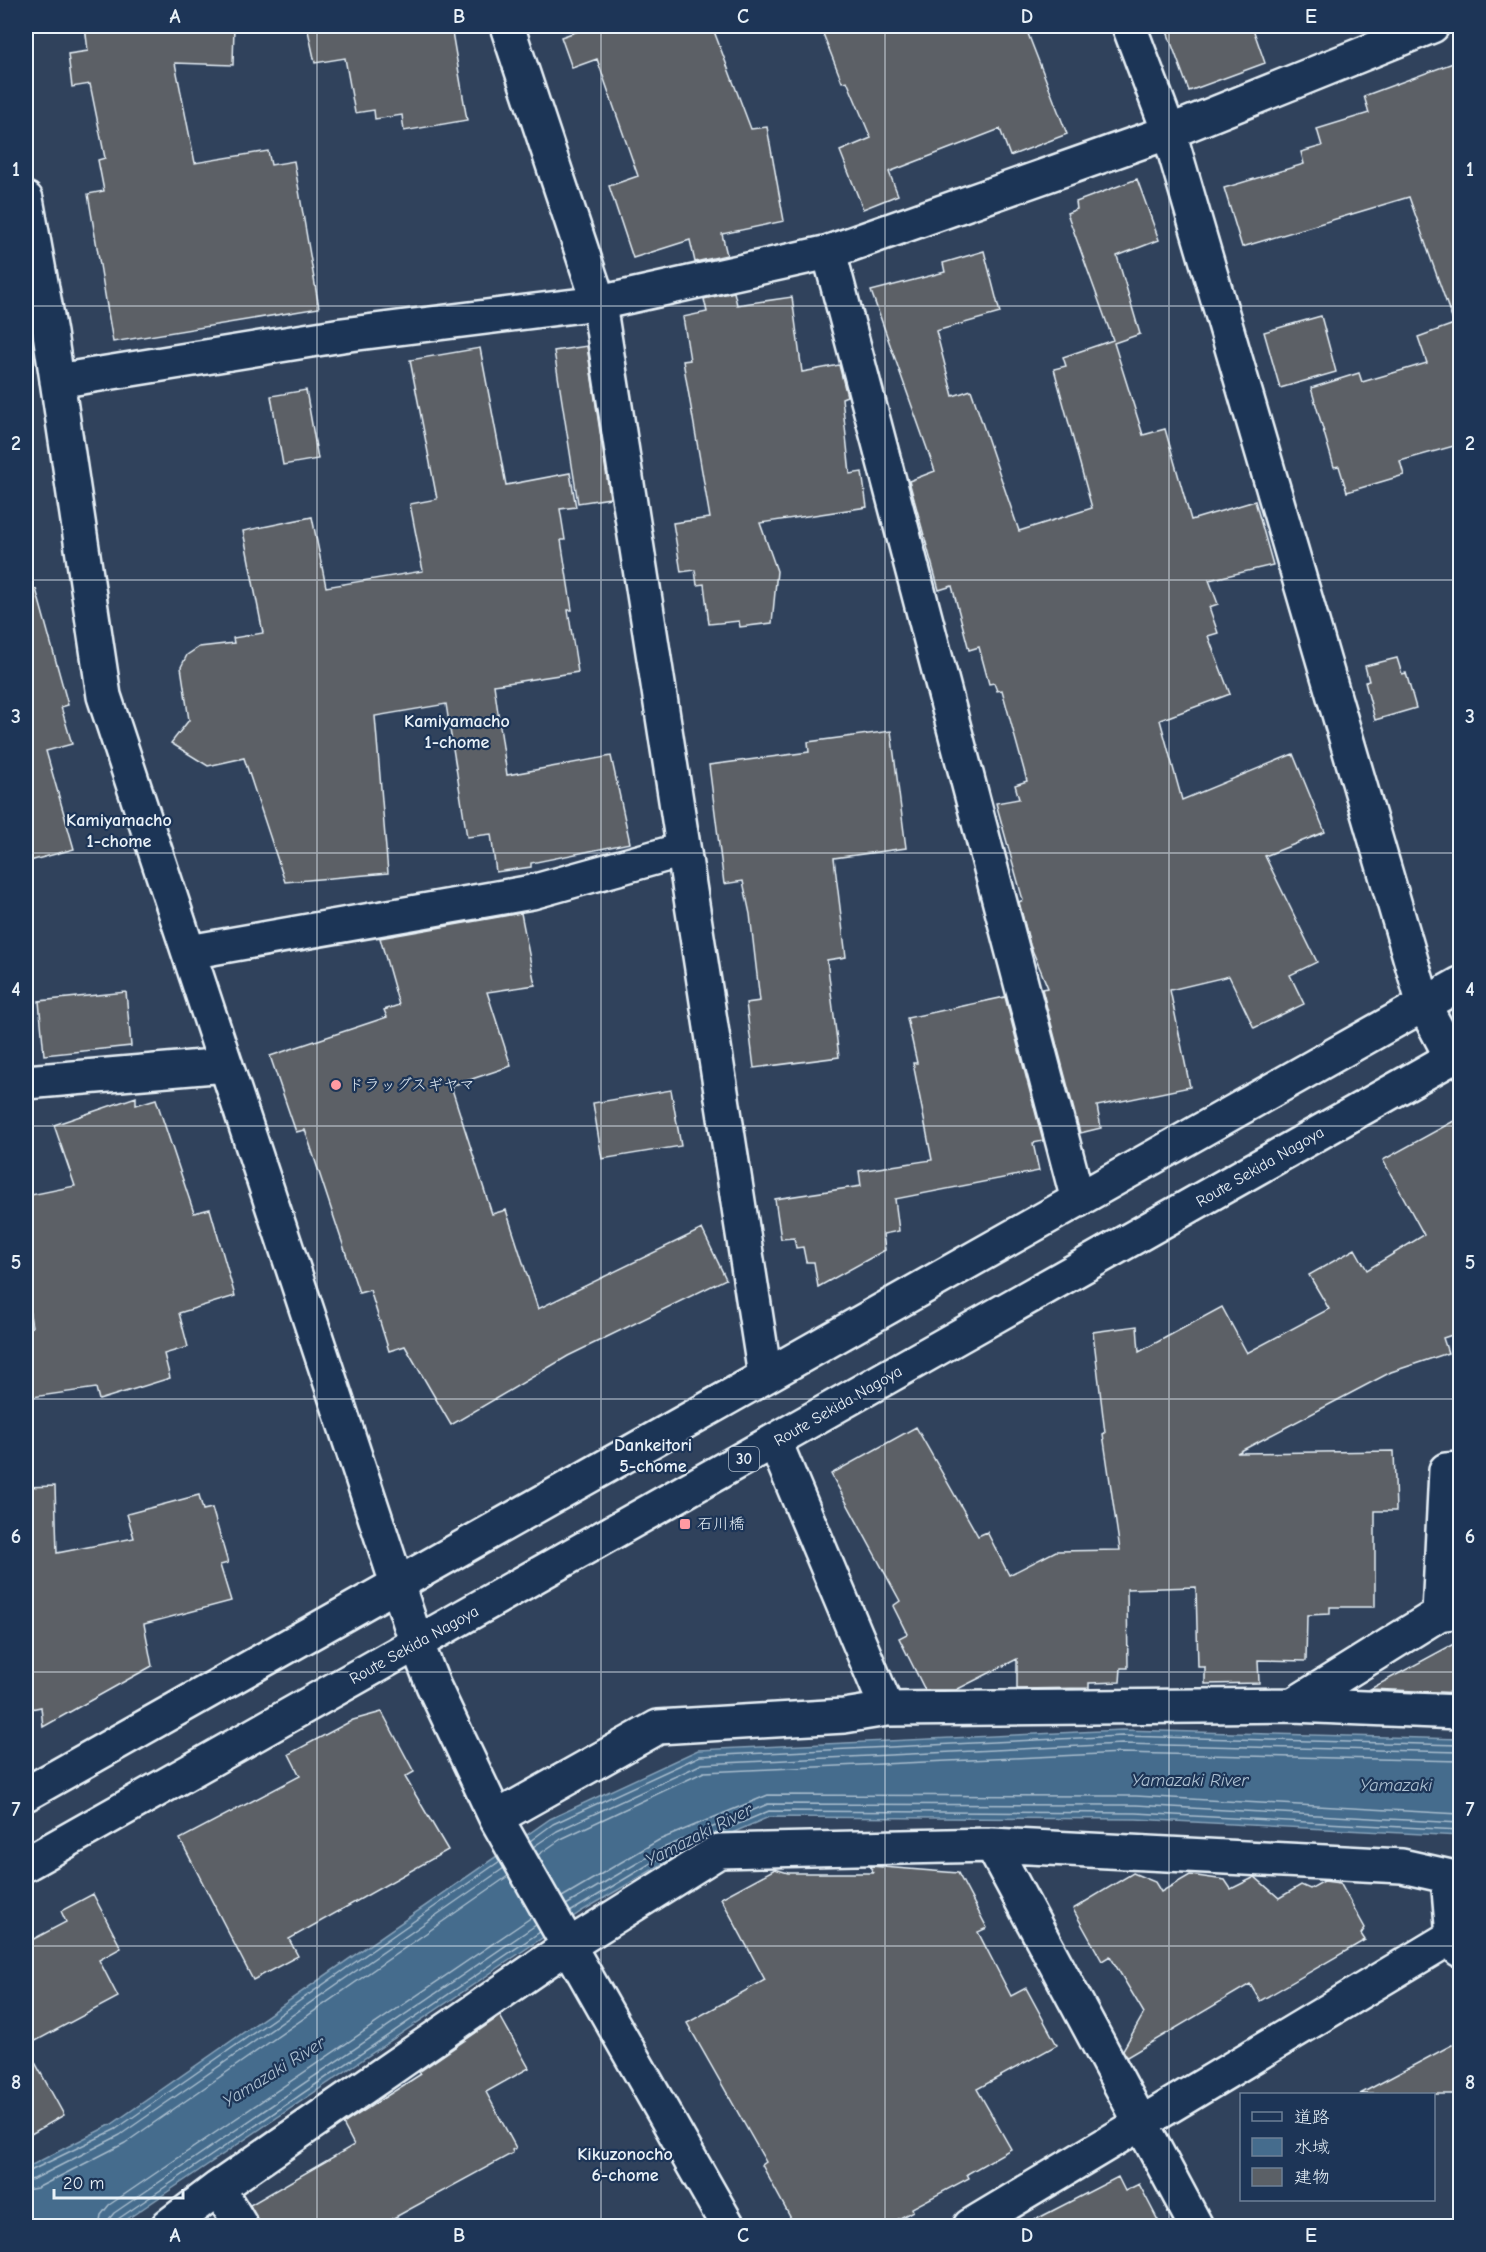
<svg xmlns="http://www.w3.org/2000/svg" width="1486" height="2252" font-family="'Comic Neue','Klee One',sans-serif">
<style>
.water{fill:#456c8d;stroke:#86a1b8;stroke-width:1.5}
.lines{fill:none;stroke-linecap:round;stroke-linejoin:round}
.shore{stroke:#a7bccd;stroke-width:1.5}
.building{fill:#5b6066;stroke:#e8f1f8;stroke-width:1.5}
.minor-casing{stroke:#e8f1f8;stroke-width:38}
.major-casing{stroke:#e8f1f8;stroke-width:38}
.minor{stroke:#1d3557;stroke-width:33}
.major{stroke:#1d3557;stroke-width:33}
.grid{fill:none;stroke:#e8f1f8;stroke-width:1.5;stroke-opacity:0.55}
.poi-dot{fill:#ff9aa2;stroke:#1d3557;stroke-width:2}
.labels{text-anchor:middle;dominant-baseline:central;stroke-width:4.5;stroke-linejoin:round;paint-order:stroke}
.shield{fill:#1d3557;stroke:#abb9c8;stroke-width:1.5}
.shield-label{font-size:15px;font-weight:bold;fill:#e8f1f8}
.poi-label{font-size:16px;fill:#e8f1f8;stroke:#1d3557;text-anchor:start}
.street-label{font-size:16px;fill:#e8f1f8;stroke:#1d3557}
.neighbourhood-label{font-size:18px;font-weight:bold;fill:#e8f1f8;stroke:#1d3557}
.water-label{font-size:18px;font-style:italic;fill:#afc2d3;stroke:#1d3557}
.neatline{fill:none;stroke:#e8f1f8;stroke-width:2}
.grid-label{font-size:20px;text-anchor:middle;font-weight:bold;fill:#e8f1f8}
</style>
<rect width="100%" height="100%" fill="#30425c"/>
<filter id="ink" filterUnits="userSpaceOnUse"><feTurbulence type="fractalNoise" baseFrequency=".0167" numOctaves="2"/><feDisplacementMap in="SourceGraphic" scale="12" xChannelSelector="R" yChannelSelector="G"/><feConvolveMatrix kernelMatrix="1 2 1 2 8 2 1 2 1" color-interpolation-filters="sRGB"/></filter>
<g filter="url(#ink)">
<path class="water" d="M1122,1730L1460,1739V1836L1136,1819L769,1817L669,1860L582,1911L117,2226H26V2168L112,2124L550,1819L698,1750Z"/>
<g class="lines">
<path class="shore" d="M712,1835L769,1811L1136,1813L1460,1830
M530,1841L553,1824L700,1756L1122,1736L1460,1745
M533,1847L557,1831L702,1764L1122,1744L1460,1752
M538,1855L561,1839L704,1772L1122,1753L1460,1761
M562,1897L659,1840L768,1795L1136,1796L1460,1814
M566,1905L663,1848L768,1804L1136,1805L1460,1823
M570,1912L666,1854L708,1837
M26,2173L116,2129L500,1861
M26,2181L34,2179L120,2135L504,1868
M26,2190L37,2188L125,2143L508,1876
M99,2226L101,2215L109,2205L532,1917
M108,2226L109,2219L114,2213L536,1925
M115,2226L118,2219L540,1932"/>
</g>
<path class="building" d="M85,26H234L233,65L175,63L195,163L268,151L271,165L294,161L319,308L113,342L88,194L104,191L98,160L105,158L90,84L72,87L68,54L88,51Z
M307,26H451L467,120L404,131L402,115L375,119L374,110L355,113L345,58L315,63Z
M586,26H712L751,129L767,127L784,221L722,234L727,255L695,262L690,240L633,258L609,186L638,176L597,59L572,68L561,37L587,28Z
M820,26H1025L1067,134L1010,156L1000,129L889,172L898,195L863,209L840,151L871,138L847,81L842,82Z
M1165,26H1252L1265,63L1189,91Z
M1461,60V444L1400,461L1404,475L1347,492L1339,466L1334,467L1311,388L1359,373L1362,382L1427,363L1418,337L1454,324L1409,197L1242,247L1224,188L1304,164L1301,152L1322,146L1317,129L1369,113L1364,96Z
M1137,179L1159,240L1117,256L1140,334L1114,343L1143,435L1165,429L1191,520L1255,501L1273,565L1209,580L1218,604L1209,607L1218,633L1208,636L1230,694L1160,720L1182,800L1293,754L1325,832L1265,856L1317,962L1290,975L1304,1004L1254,1028L1229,976L1170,990L1190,1087L1097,1106L1101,1128L1080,1133L1042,989L1048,988L1030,945L1019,902L1023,900L996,803L1019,799L1015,785L1027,781L1002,690L997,691L994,683L989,684L979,647L969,650L952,586L939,590L909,481L935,471L871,291L945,272L943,263L984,251L1000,313L936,331L953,396L971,390L1019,531L1092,508L1054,369L1066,366L1063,357L1113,340L1067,213L1077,209L1076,202Z
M734,292L737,305L792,297L802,372L839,365L847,396L842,398L850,474L862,472L867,507L760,523L777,571L772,623L740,627L739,621L709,624L704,584L697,585L695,570L681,572L673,523L710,518L683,361L690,360L683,317L707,312L704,299Z
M1321,316L1336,372L1280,388L1264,332Z
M587,346L610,498L578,503L554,351Z
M480,348L506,485L570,473L576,507L560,509L565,540H561L572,610H568L578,672L494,685L507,775L611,756L630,843L531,863V867L496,872L491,834L467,837L446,704L375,716L388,873L285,882L244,758L208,766L171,743L189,720L181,667L187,655L199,647L234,643L233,638L263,633L243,531L312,517L326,587L423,571L410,504L437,499L410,360Z
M306,390L318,459L283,465L271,396Z
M36,589L68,705L61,707L72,744L46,751L74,849L26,862V590Z
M1397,658L1402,674L1406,673L1416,708L1375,720L1365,682L1369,681L1365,666Z
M891,731L906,848L834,858L846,957L827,960L839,1057L754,1068L746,1003L760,1001L750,914L743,881L724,884L709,765L809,752L808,742Z
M521,913L535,985L487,992L511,1066L451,1086L492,1214L506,1210L538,1309L702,1229L726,1279L568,1356L451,1425L405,1346L389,1351L370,1290L359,1293L305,1130L296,1132L270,1056L387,1017L384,1010L399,1005L380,938Z
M126,992L131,1046L44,1055L39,1001Z
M1005,997L1043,1141L1033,1143L1039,1171L895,1199L899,1231L883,1234L885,1250L818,1287L814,1262H806L803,1247L796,1248L794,1238L781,1239L775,1199L861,1186L859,1171L932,1160L913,1063H917L907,1018Z
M671,1090L681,1146L602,1159L593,1103Z
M136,1097V1105L156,1099L194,1213L210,1209L235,1296L179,1313L188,1347L164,1354L170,1378L99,1400L96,1388L26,1398V1329L32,1327L26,1290V1196L75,1186L54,1125Z
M1461,1117V1332L1443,1338L1448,1353L1391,1372L1237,1453L1394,1451L1396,1511H1375V1607H1330V1614L1307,1615L1306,1661L1258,1660L1259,1683L1205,1684V1667H1198L1196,1587L1127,1589L1128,1668H1121L1120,1682L1089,1683V1688L1017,1689V1659L956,1690H925L899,1638L907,1634L893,1606L900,1601L831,1474L916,1427L978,1536L987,1532L1009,1575L1056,1551L1120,1550L1103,1434L1105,1433L1093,1332L1137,1326L1139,1352L1222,1307L1247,1353L1329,1309L1309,1275L1355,1249L1367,1270L1424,1235L1383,1160Z
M55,1486L57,1553L134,1538L127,1514L199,1495L203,1510L212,1508L228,1563L220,1565L231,1601L144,1624L152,1666L43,1727L41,1707L26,1710V1487Z
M1461,1640V1693L1370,1689Z
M382,1712L414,1772L405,1777L448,1850L289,1939L298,1956L253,1980L180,1839L300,1776L289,1754L353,1720Z
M870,1866L958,1873L987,1928L978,1932L1011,1996L1026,1988L1057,2045L977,2089L1011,2149L967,2174L969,2178L912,2208L913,2211L886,2226H795L762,2165L766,2162L687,2023L765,1980L721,1898L775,1869L788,1873H873Z
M1133,1873L1155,1882L1161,1892L1190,1875L1225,1880L1231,1889L1255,1877L1279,1898L1301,1885L1310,1889L1324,1881L1340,1883L1365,1928L1361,1934L1365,1940L1260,2001L1250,1984L1127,2057L1123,2050L1144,2013L1110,1956L1102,1961L1073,1909Z
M93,1894L121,1948L99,1960L118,1997L26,2046L64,2115L26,2137V1943L66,1922L61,1911Z
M500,2016L529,2068L486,2092L516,2148L512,2150L513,2153L379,2226H260L250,2205L354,2145L343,2124L421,2074L419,2072Z
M1461,2040V2094H1360Z
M1118,2177L1125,2191L1139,2184L1161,2226H1023Z"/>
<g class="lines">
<g class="minor-casing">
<path id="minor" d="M507,26L599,303L765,1376
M1129,26L1169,132L1424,1005L1452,1058
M26,199L50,333L104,696L417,1644L433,1685L496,1818L728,2226
M829,252L1078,1200
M57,381L342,335L599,303L829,252L1169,132L1432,26
M189,952L532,892L682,850
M26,1082L226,1065
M775,1442L887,1709
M1439,1614L1446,1470L1460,1469
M1293,1705L1439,1614L1460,1611
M496,1818L658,1727L844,1716L887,1709L1293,1705L1460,1712
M992,1845L1196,2226
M1448,1878L1453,1936L1460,1950
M218,2188L241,2226
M168,2226L218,2188L568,1946L719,1851L992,1845L1402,1866L1460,1879
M970,2226L1453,1936"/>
</g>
<g class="major-casing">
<path id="major" d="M26,1794L1460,984
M26,1864L1460,1053"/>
</g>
<use href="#minor" class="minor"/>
<use href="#major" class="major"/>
</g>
</g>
<path class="grid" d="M317,26V2226M601,26V2226M885,26V2226M1169,26V2226M26,306H1460M26,580H1460M26,853H1460M26,1126H1460M26,1399H1460M26,1672H1460M26,1946H1460"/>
<g class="poi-dot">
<circle cx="336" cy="1085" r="6"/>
<rect x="679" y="1518" width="12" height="12" rx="3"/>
</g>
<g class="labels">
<rect class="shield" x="729" y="1447" width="30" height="24" rx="4.5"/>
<g class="shield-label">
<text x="744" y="1459">30</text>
</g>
<g class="poi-label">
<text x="348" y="1085">ドラッグスギヤマ</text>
<text x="697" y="1524">石川橋</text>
</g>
<g class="street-label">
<text transform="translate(1260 1167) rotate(-30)">Route Sekida Nagoya</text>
<text transform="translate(838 1406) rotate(-30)">Route Sekida Nagoya</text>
<text transform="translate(414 1645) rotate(-29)">Route Sekida Nagoya</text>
</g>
<g class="neighbourhood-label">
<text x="457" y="721">Kamiyamacho<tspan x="457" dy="21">1-chome</tspan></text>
<text x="119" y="820">Kamiyamacho<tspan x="119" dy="21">1-chome</tspan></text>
<text x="653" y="1445">Dankeitori<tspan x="653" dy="21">5-chome</tspan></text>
<text x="625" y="2154">Kikuzonocho<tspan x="625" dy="21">6-chome</tspan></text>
</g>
<g class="water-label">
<text x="1190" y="1780">Yamazaki River</text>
<text x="1396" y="1785">Yamazaki</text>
<text transform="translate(699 1835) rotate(-27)">Yamazaki River</text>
<text transform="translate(274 2072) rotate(-32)">Yamazaki River</text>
</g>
</g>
<rect width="1486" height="2252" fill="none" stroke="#1d3557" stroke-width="66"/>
<rect x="1240" y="2093" width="195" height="108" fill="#1d3557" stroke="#6e8097" stroke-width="1.5"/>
<rect x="1252" y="2112" width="30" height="9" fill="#1d3557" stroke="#6e8097" stroke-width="1.5"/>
<text x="1294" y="2123" font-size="18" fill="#e8f1f8">道路</text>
<rect x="1252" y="2138" width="30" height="18" fill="#456c8d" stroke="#6e8097" stroke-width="1.5"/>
<text x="1294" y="2153" font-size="18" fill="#e8f1f8">水域</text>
<rect x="1252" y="2168" width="30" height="18" fill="#5b6066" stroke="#6e8097" stroke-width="1.5"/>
<text x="1294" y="2183" font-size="18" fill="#e8f1f8">建物</text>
<path d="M54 2189v9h129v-9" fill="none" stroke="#e8f1f8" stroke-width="3"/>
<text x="63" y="2189" font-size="18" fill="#e8f1f8" stroke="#1d3557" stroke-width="4.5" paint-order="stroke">20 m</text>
<rect x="33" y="33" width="1420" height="2186" class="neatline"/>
<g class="grid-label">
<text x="175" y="23">A</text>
<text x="459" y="23">B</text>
<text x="743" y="23">C</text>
<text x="1027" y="23">D</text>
<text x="1311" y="23">E</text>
<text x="16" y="176">1</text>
<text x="1470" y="176">1</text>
<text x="16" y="450">2</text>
<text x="1470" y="450">2</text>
<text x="16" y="723">3</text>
<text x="1470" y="723">3</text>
<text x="16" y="996">4</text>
<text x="1470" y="996">4</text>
<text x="16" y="1269">5</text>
<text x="1470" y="1269">5</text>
<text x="16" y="1543">6</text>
<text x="1470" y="1543">6</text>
<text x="16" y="1816">7</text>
<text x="1470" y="1816">7</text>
<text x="16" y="2089">8</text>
<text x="1470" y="2089">8</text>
<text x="175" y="2242">A</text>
<text x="459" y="2242">B</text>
<text x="743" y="2242">C</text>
<text x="1027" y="2242">D</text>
<text x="1311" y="2242">E</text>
</g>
</svg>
